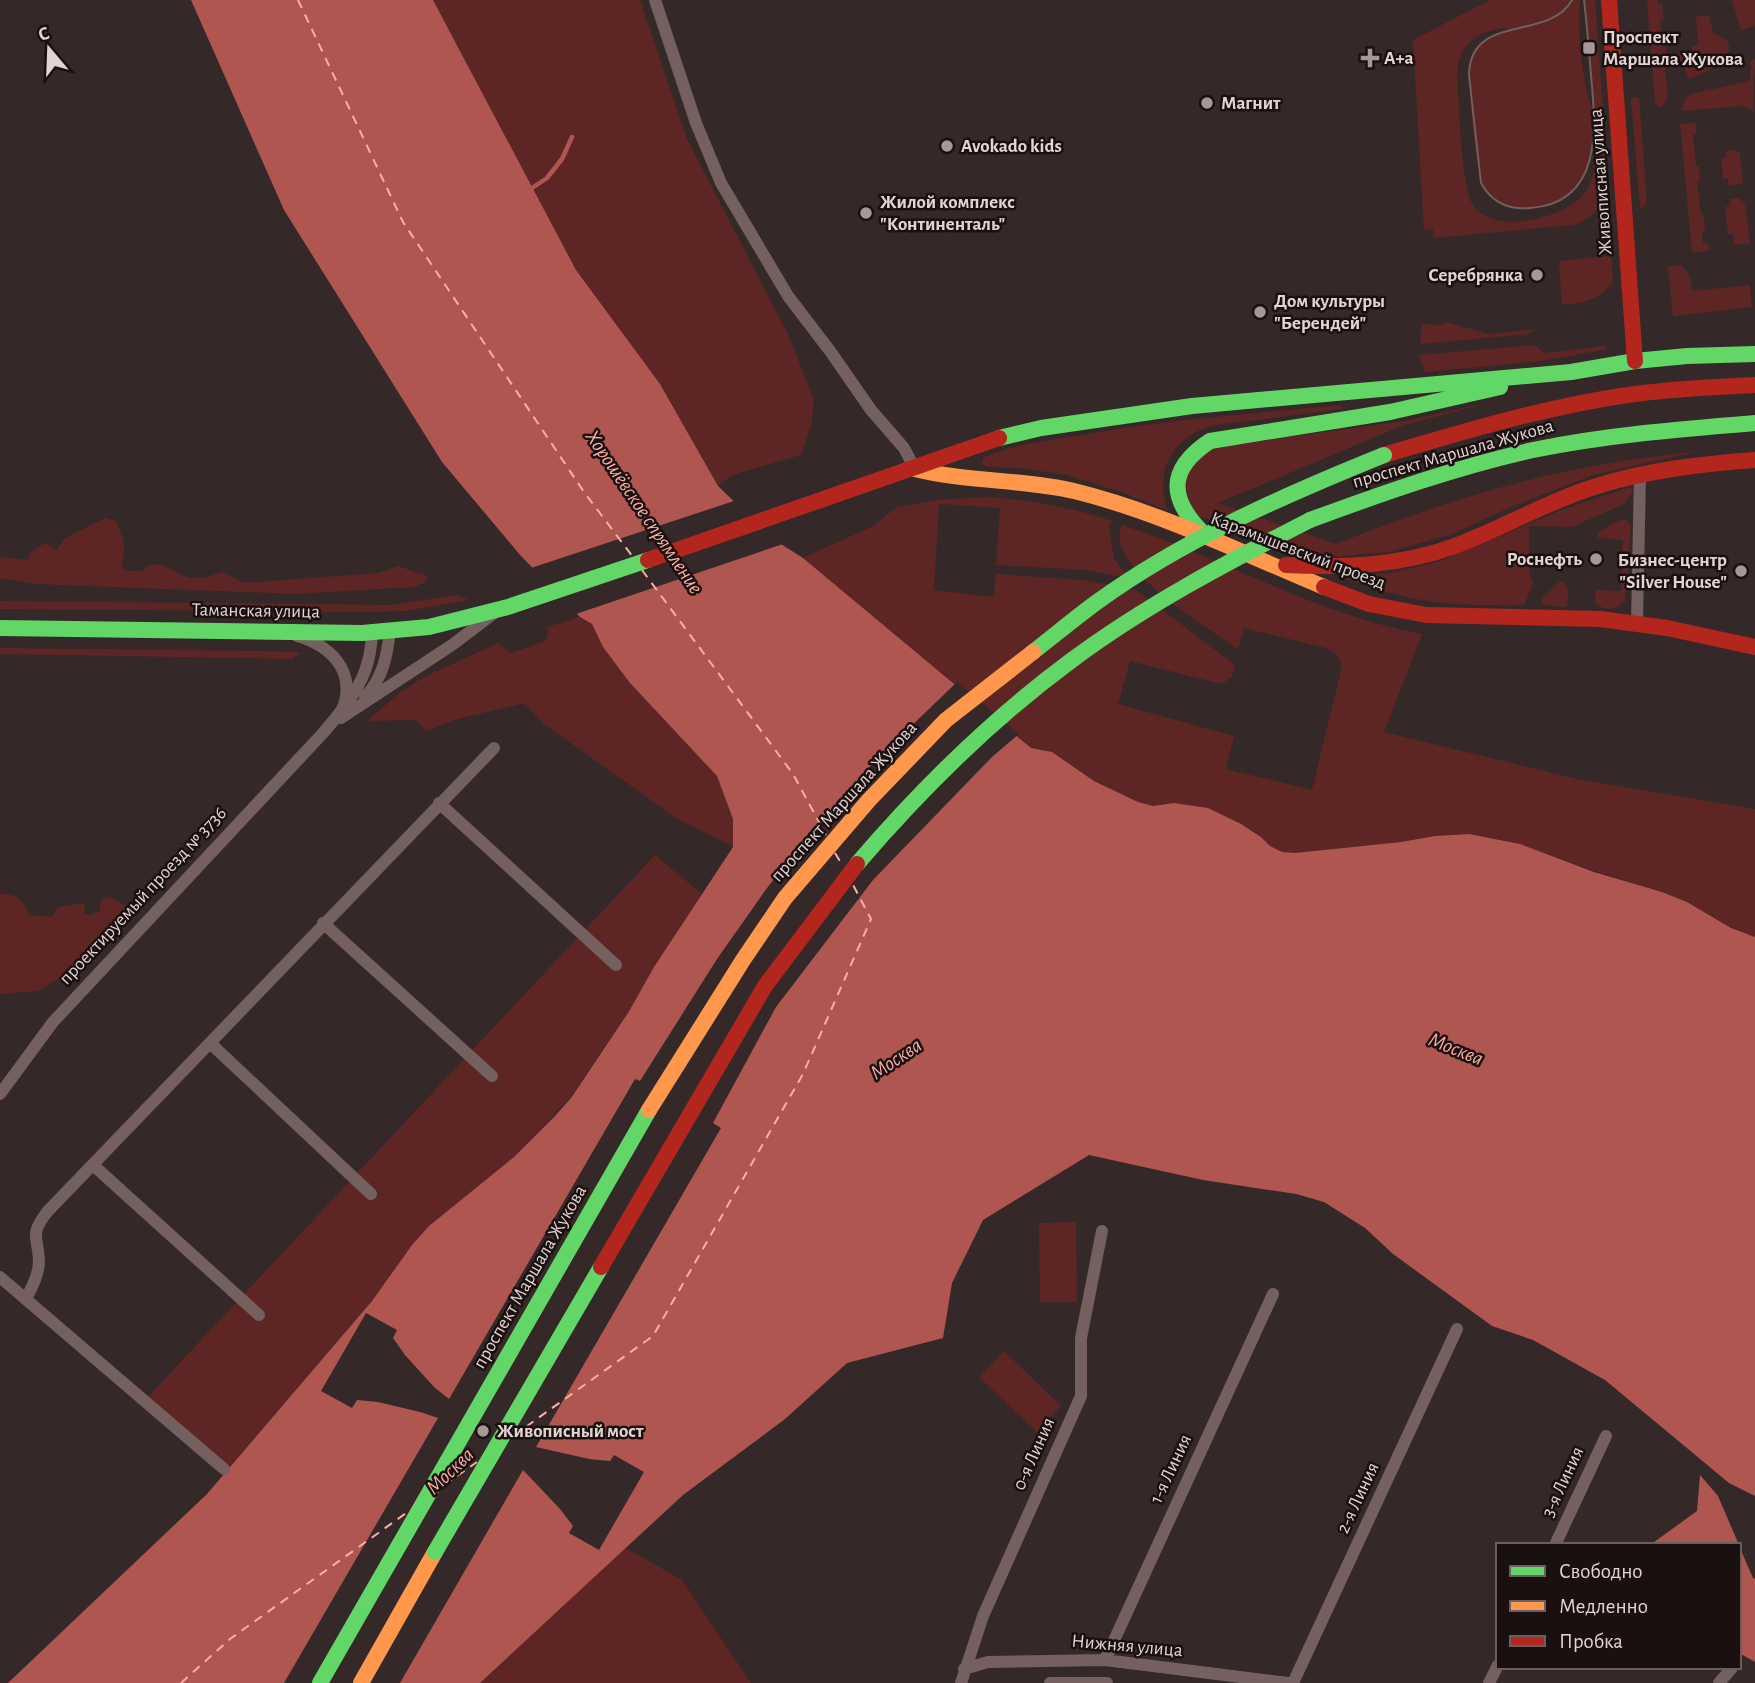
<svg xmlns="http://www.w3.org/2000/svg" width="1755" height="1683" font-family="'Alegreya Sans',sans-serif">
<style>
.green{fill:#5d2625;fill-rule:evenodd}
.water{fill:#b05651}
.pier{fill:#342928}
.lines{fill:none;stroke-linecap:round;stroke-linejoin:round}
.stream{stroke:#b05651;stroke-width:4.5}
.ferry{stroke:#fcada6;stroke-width:2;stroke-dasharray:9 7;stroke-linecap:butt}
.street{stroke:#74605e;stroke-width:12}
.fast{stroke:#63d668;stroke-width:16}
.slow{stroke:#ff974d;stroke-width:16}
.jam{stroke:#b3261e;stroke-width:16}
.tram{stroke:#6f605f;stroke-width:2}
.fast-bridge{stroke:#63d668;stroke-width:16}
.slow-bridge{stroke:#ff974d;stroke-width:16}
.jam-bridge{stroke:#b3261e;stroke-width:16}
.poi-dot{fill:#a69897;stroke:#1a1010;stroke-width:2.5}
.labels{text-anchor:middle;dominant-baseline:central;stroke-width:5;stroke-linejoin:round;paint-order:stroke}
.poi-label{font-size:19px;font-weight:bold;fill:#e3d4d3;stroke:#1a1010;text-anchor:start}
.street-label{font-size:19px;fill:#e3d4d3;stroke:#1a1010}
.water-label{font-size:21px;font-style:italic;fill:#fcada6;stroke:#1a1010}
</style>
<rect width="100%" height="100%" fill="#342928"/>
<path class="green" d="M433,0H640L687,139L789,336L814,401L811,426L801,455L732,475L718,486L660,384L576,270Z
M1490,0H1580C1577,38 1582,81 1594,117L1584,0H1595L1609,191C1602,208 1590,220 1573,225L1434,238L1433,229L1424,230L1413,40ZM1512,28C1497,34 1481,39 1473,55C1465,70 1475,177 1486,191C1511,223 1563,209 1582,178C1591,164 1592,148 1595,133C1597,152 1596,178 1584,194C1564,219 1493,236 1473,205C1461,187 1459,99 1457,73C1459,41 1483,28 1512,28Z
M1647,0H1658V4H1662L1664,20H1660L1661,41H1665L1667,55L1693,53L1692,46L1698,45L1696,17L1709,15L1713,33L1727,40L1730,49C1721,65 1706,72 1689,79L1683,65L1665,69L1668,98L1660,108L1655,103Z
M1732,0H1755V26L1741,30Z
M1755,59C1755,78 1752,93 1754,111L1742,106L1681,111L1686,98L1691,94L1750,81L1751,61Z
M1639,97L1647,203L1640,209L1631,98Z
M1695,123L1697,134L1693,135L1696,166H1699L1700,181L1697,182L1701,215H1704L1705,231H1702L1703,243H1708L1709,251L1692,252L1680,124Z
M1735,150L1740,153L1743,183L1728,186V178L1723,179L1721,158L1726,157L1725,151Z
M1738,198L1745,203L1750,243L1734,245L1733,234H1728L1725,207L1730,206V199Z
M1611,256L1613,281C1600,301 1584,302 1562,305L1559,261Z
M1682,265L1689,275L1692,291L1750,285L1752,307L1673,316L1668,267Z
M1447,322L1488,334L1536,329L1529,334L1420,344L1422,324L1441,325Z
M1535,345L1544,353L1605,346L1608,349L1542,361L1425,372L1419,355Z
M1496,401L1404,425L1218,503L1336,544C1404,517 1473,493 1545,476C1595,464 1647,457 1699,451L1593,475L1513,506L1452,534L1388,552L1340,556L1303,554L1199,516L1188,503L1183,478L1189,465L1211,448L1404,421Z
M1341,405V409C1310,413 1280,417 1249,421C1231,423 1212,424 1196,432C1166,447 1156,482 1168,511L1127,494L1067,475L1020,468L988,467L982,464L983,458C1011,445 1046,441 1076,436C1163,420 1252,414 1341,405Z
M1630,487L1634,490L1624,504L1572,527L1529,526V572L1533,582L1525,604C1513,607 1499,605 1486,605C1431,605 1393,596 1341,577L1391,573L1438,562L1559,511Z
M987,497C1030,500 1071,507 1112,521L1109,526L1114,559L1129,578L1086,570L996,565L1000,508L939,504L934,590L993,597L996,574L1083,580L1136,590L1235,665L1232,677L1222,684L1130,661L1118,704L1234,736L1226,769L1312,790L1341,670C1342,658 1337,653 1326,648L1244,628L1238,649C1210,629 1102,566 1122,525C1223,558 1317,615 1422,634L1384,732L1577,779L1755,809V937L1731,928L1687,902L1662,892L1594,871L1520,844L1469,834L1435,836L1401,842L1295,853L1282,852L1270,846L1261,837L1241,824L1208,808L1174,803L1153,806L1138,802L1095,781L1052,752L1031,748L803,558L873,526L897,507L937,500Z
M105,518L116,521C123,537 127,550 121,566L127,571H142C159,553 176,578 195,578C204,579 215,574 223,572L244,583L378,573L399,566L419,574L424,573L427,578L424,583L413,587L297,594L35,584L0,578V557L28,560L31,552L45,543L57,550L65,538Z
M1625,519L1631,526L1625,601L1614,609L1603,608L1595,603L1596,590L1621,591L1623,540L1598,538V533L1615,522Z
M1560,581C1571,585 1568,598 1567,607L1542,605V599Z
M456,595L469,600L406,611L372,612L0,609V601L392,605Z
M580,617L592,624L603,647L630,683L717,776L733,819V846L679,820L544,724L524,703L454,720L426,731L416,720L367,721L401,692L422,678L498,643L511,653L545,641L548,631L544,628Z
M0,648L258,651L300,652L293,659L0,654Z
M655,855L702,894L654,967L628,1013L570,1098L514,1157L429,1226L412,1245L372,1301L227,1471L144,1401Z
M0,894C15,893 25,900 29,915L52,917L58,907L85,903L84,914L90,915L100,911L101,900L110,897L128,907L126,922L94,957L38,991L0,994Z
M1076,1222L1077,1302H1040L1039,1223Z
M1004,1351L1061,1406L1037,1432L979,1377Z
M626,1548L682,1580L751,1683H480Z"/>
<path class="water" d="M191,0H433L576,270L660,384L718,486L773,539L803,558L1031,748L1052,752L1094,781L1138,802L1153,806L1174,803L1208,808L1241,824L1261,837L1270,846L1282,852L1295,853L1401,842L1435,836L1469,834L1520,844L1594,872L1662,892L1687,902L1731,928L1755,937V1496L1729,1483L1605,1380L1533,1340L1492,1326L1393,1254L1365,1228L1324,1202L1296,1194L1203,1180L1089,1155L983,1220L952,1283L943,1338L847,1363L785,1419L683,1495L480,1683H8L207,1494L372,1301L412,1245L429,1226L514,1157L555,1116L571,1098L628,1013L654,967L733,847V819L717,776L630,683L603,647L592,624L580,617L521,556L442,462L284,210Z
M1700,1475L1718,1496L1739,1545H1650L1697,1511Z
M1739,1546L1753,1578L1755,1579V1662L1739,1653Z"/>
<path class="pier" d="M737,500L775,537L786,543L573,615L528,569Z
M957,682L1019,734L992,757L873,880L776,1007L713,1123L721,1128L536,1447L589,1459L610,1461L614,1455L644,1472L599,1550L569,1533L573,1526L560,1509L523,1470L400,1683H284L438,1418L420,1412L378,1402L357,1400L352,1408L321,1391L366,1313L397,1330L393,1338L405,1355L434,1387L449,1399L635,1079L640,1081L717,959L767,888L820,822L876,760Z"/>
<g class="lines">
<path class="stream" d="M529,190L547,178L562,159L572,137"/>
<path class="ferry" d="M298,0L403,222L584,492L633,557
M642,570L793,774L826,835
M835,853L843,866
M513,1436L653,1336L803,1074L871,919L852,883
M444,1485L477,1462
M181,1683L230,1639L409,1511"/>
<path class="street" d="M655,0L696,123L721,183L788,296L830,351L871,410L904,448L915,469
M1637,622L1640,474
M365,697C383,678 387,656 390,631
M345,706C363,682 371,662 372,632
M341,718L452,645L493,614
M439,803L616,965
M323,923L492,1076
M210,1043L371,1194
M0,1094L53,1022L324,732C330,724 341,714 344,705C355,669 329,645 297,636
M93,1165L259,1315
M0,1277L224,1469
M26,1299C32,1287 39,1274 39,1261C38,1235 29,1236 47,1212L494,748
M1555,1545L1606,1436
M1105,1660L1273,1294
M964,1669L988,1662L1105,1660L1288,1683
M961,1683L983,1616L1081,1396V1338L1102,1231
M1050,1683H1107
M1293,1683L1457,1329
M1489,1683L1498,1665
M1719,1683L1732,1668"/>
<path class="fast" d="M999,438L1041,428L1192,406L1571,372L1635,361L1687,356L1755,354
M1310,520C1383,493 1457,467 1533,450C1606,435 1681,429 1755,423
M1205,535C1169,500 1166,470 1210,441L1390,412L1500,387
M0,628L362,633L429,627L508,607L648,560"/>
<path class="slow" d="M915,469C967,482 1022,479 1074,491C1160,512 1242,553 1324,587
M361,1683L435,1552"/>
<path class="jam" d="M1609,0L1635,361
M1384,455C1469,430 1555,404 1643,393C1680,388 1718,387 1755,385
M648,560L999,438
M1286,565C1343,568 1400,566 1455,546C1503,528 1548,501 1597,486C1648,470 1702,464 1755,460
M1324,587L1369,604L1426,615L1600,619L1667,628L1755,647"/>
<path class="tram" d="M1572,0C1549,42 1470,12 1469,75L1481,183C1492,203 1509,210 1530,208C1603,203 1596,128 1591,75C1589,50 1587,25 1584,0"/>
<path class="fast-bridge" d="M1033,652C1055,635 1075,618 1097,602C1184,539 1285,495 1384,455
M857,864C922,788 992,719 1072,660C1146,605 1228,562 1310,520
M435,1552L601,1267
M320,1683L649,1110"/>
<path class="slow-bridge" d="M649,1110L743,960L785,898L869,800L946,720L1033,652"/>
<path class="jam-bridge" d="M601,1267L765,986L857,864"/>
</g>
<g class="poi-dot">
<rect x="1582" y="41" width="14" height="14" rx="3.5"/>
<path d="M1366.5 47.5h7v7h7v7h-7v7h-7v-7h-7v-7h7z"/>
<circle cx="1207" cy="103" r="7"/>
<circle cx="947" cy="146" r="7"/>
<circle cx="866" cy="213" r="7"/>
<circle cx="1537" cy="275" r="7"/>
<circle cx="1260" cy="312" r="7"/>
<circle cx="1596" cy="559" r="7"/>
<circle cx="1741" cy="571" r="7"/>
<circle cx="483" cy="1431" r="7"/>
</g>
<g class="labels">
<g class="poi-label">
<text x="1603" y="37">Проспект<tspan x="1603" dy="22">Маршала Жукова</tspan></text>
<text x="1384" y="58">А+а</text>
<text x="1221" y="103">Магнит</text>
<text x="961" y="146">Avokado kids</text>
<text x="880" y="202">Жилой комплекс<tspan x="880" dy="22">"Континенталь"</tspan></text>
<text x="1523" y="275" text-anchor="end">Серебрянка</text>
<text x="1274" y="301">Дом культуры<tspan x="1274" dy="22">"Берендей"</tspan></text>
<text x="1582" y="559" text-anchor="end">Роснефть</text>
<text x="1727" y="560" text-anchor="end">Бизнес-центр<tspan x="1727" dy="22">"Silver House"</tspan></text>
<text x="497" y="1431">Живописный мост</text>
</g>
<g class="street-label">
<text transform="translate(1601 182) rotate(-94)">Живописная улица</text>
<text transform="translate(1453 454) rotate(-16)">проспект Маршала Жукова</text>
<text transform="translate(1298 551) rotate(21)">Карамышевский проезд</text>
<text transform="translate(256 611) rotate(1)">Таманская улица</text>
<text transform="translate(844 802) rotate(-48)">проспект Маршала Жукова</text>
<text transform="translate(143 896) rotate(-47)">проектируемый проезд № 3736</text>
<text transform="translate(530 1277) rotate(-60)">проспект Маршала Жукова</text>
<text transform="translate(1034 1454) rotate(-66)">0-я Линия</text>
<text transform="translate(1171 1469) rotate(-65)">1-я Линия</text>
<text transform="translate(1563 1482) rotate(-65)">3-я Линия</text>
<text transform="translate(1358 1498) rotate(-65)">2-я Линия</text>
<text transform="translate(1127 1646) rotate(5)">Нижняя улица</text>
</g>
<g class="water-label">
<text transform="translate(644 512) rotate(56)">Хорошёвское спрямление</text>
<text transform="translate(1456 1049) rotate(22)">Москва</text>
<text transform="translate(896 1059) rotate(-34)">Москва</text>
<text transform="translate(450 1471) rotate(-44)">Москва</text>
</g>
</g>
<rect x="1496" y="1543" width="245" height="126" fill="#1a1010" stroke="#6a5e5e" stroke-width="2"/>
<rect x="1510" y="1566" width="35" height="10" fill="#63d668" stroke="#6a5e5e" stroke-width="2"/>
<text x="1559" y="1578" font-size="21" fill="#e3d4d3">Свободно</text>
<rect x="1510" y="1601" width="35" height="10" fill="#ff974d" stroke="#6a5e5e" stroke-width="2"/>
<text x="1559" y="1613" font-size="21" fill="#e3d4d3">Медленно</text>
<rect x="1510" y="1636" width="35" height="10" fill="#b3261e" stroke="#6a5e5e" stroke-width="2"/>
<text x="1559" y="1648" font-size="21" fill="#e3d4d3">Пробка</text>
<g transform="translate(49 49) rotate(341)" stroke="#1a1010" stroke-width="5" paint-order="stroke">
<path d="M0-5L12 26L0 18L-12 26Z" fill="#e3d4d3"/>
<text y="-10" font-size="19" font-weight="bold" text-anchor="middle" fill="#e3d4d3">С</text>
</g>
</svg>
